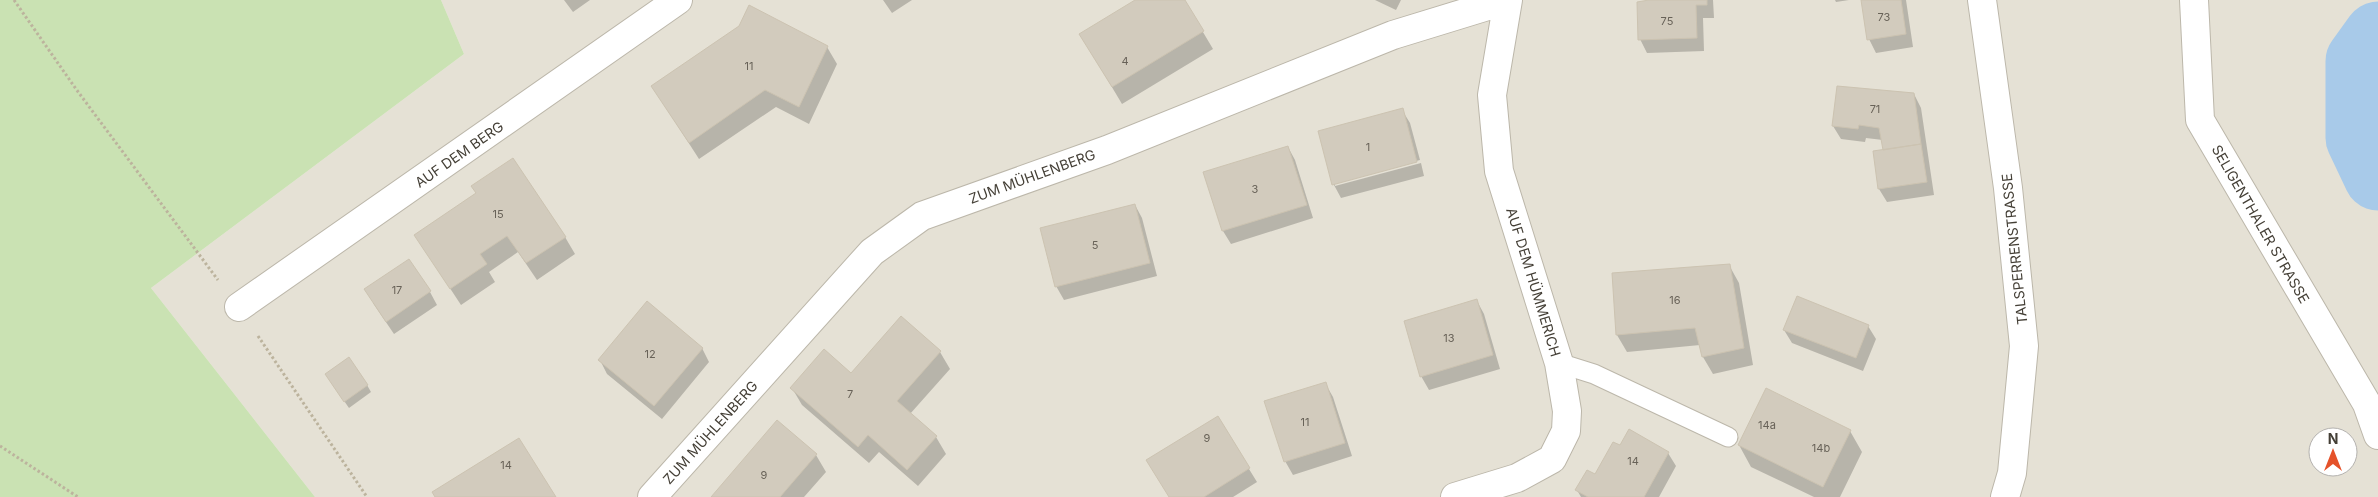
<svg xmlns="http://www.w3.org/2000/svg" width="2378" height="497" font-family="Inter,sans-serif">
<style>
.residential{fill:#e5e1d5;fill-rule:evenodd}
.green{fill:#cae2b3}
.shadow{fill:#0003}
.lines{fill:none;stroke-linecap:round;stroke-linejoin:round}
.river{stroke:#a8cae9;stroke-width:69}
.building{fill:#d2cbbd;stroke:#ccc3b1}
.lane-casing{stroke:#bcb7aa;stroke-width:21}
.street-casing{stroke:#bcb7aa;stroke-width:30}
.path{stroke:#bcb39d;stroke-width:3;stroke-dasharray:2.5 2.5;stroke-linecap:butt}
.lane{stroke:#fff;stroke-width:19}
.street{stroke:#fff;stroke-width:28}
.labels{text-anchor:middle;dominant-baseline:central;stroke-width:5;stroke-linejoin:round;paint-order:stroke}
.number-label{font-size:11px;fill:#686258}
.street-label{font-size:14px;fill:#443f36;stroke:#fff}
</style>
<rect width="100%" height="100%" fill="#f2efe7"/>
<path class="residential" d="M441,0H2378V497H315L151,288L464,54ZM2318,437H2348V467H2318Z"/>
<path class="green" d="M0,0H441L464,54L151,288L315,497H0Z"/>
<path class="shadow" d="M564,0H590L573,12Z
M883,0H912L892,13Z
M1137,0H1184L1213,49L1122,104L1091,52Z
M1375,0H1401L1396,10Z
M1650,0H1713L1714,18H1703L1704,51L1647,53L1640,39Z
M1835,0H1849L1836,2Z
M1863,0H1906L1913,47L1876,53L1869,39Z
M827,47L837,64L809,124L776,107L699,159L652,86Z
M1914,94L1921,108L1934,195L1887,202L1879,189L1884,151L1883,140L1866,138L1865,142L1841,139L1833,126Z
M1402,110L1410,123L1420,160L1335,183V186L1421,163L1424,176L1341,198L1334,185L1320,132Z
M1288,147L1295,160L1313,218L1231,244L1223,231L1205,173Z
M477,194L565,237L575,254L537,280L518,252L489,272L495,282L461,305L415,235Z
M1135,205L1142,218L1157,276L1064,300L1056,286Z
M1729,265L1739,283L1753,365L1713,374L1703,357L1700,345L1627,352L1617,335Z
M430,292L437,305L394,334L373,303Z
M1477,301L1484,314L1500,369L1429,390L1421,376Z
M1868,326L1876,339L1863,371L1792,343L1784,330Z
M702,348L709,362L662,419L607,374L600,360Z
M940,352L950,369L910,414L936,437L946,454L918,486L879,452L869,463L802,405L792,388Z
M331,382L367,385L371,392L349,408Z
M1325,383L1333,397L1352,456L1293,475L1285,461Z
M1217,417L1257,482L1233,497H1169Z
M1850,431L1862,452L1840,497H1814L1751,467L1739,445Z
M1620,447L1668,453L1676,466L1659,497H1581L1577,490L1595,476Z
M816,455L826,472L804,497H713Z"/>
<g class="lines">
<path class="river" d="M2378,36L2360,61V138L2378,176"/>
</g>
<path class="building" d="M1135,0H1185L1204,31L1112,87L1079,34Z
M1649,0H1707V5H1696L1697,38L1638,40L1637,2Z
M1861,0H1901L1906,34L1867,40Z
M749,5L828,46L799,107L765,90L689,143L651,86L739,26Z
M1837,86L1914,93L1921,144L1883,150L1879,128L1859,125L1858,129L1832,126Z
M1403,108L1417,162L1332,185L1318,131Z
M1921,144L1927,182L1878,189L1873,151Z
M1288,146L1307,205L1222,231L1203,172Z
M513,158L566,237L526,263L507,236L480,254L487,264L450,289L414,235L476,193L471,186Z
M1135,204L1150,263L1055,287L1040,228Z
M409,259L431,291L386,322L364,289Z
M1730,264L1744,348L1702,357L1695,328L1616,335L1612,273Z
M1797,296L1869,325L1856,358L1783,330Z
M1477,299L1493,355L1420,377L1404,321Z
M647,301L703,348L654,406L598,360Z
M901,316L941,351L897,401L937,436L907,470L868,435L858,447L790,388L824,349L851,373Z
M349,357L368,385L344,402L325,374Z
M1326,382L1345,443L1284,462L1264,401Z
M1766,388L1851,430L1823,487L1738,445Z
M1218,416L1250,468L1204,497H1169L1146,460Z
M777,420L817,454L780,497H711Z
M1629,429L1669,452L1644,497H1588L1575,490L1587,470L1595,474L1613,442L1620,445Z
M519,438L556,497H435L432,492Z"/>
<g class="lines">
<g class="lane-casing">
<path id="lane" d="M1559,363L1594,374L1728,437"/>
</g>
<g class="street-casing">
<path id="street" d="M1982,0L2008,188L2024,346L2012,473L2005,497
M2194,0L2200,120L2367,404L2378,435
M239,307L678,0
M652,497L872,252L922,216L1107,150L1393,35L1507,0
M1455,497L1517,478L1552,459L1566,431L1567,411L1559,363L1499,171L1492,95L1508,0"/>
</g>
<path class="path" d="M14,0L76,89L218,280
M258,336L367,497
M0,446L78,497"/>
<use href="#lane" class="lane"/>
<use href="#street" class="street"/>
</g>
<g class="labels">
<g class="number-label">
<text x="1884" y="17">73</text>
<text x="1667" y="21">75</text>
<text x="1125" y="61">4</text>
<text x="749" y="66">11</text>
<text x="1875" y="109">71</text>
<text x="1368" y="147">1</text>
<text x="1255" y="189">3</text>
<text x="498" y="214">15</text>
<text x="1095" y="245">5</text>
<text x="397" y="290">17</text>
<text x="1675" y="300">16</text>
<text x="1449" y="338">13</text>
<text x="650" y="354">12</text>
<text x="850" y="394">7</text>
<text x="1305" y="422">11</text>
<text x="1767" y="425">14a</text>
<text x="1207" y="438">9</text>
<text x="1821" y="448">14b</text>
<text x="1633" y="461">14</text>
<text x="506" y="465">14</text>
<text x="764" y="475">9</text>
</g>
<g class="street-label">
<text transform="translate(459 154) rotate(-35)">AUF DEM BERG</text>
<text transform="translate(1032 176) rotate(-20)">ZUM MÜHLENBERG</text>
<text transform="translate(2261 224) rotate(60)">SELIGENTHALER STRASSE</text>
<text transform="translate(2014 249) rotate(-96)">TALSPERRENSTRASSE</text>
<text transform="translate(1534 282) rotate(73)">AUF DEM HÜMMERICH</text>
<text transform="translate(710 432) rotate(-48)">ZUM MÜHLENBERG</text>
</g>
</g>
<g transform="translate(2333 452)"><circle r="24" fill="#ffffff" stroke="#b4b2af"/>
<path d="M0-4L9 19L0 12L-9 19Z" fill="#e5522a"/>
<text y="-8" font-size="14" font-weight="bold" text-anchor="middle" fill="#443f36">N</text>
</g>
</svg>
